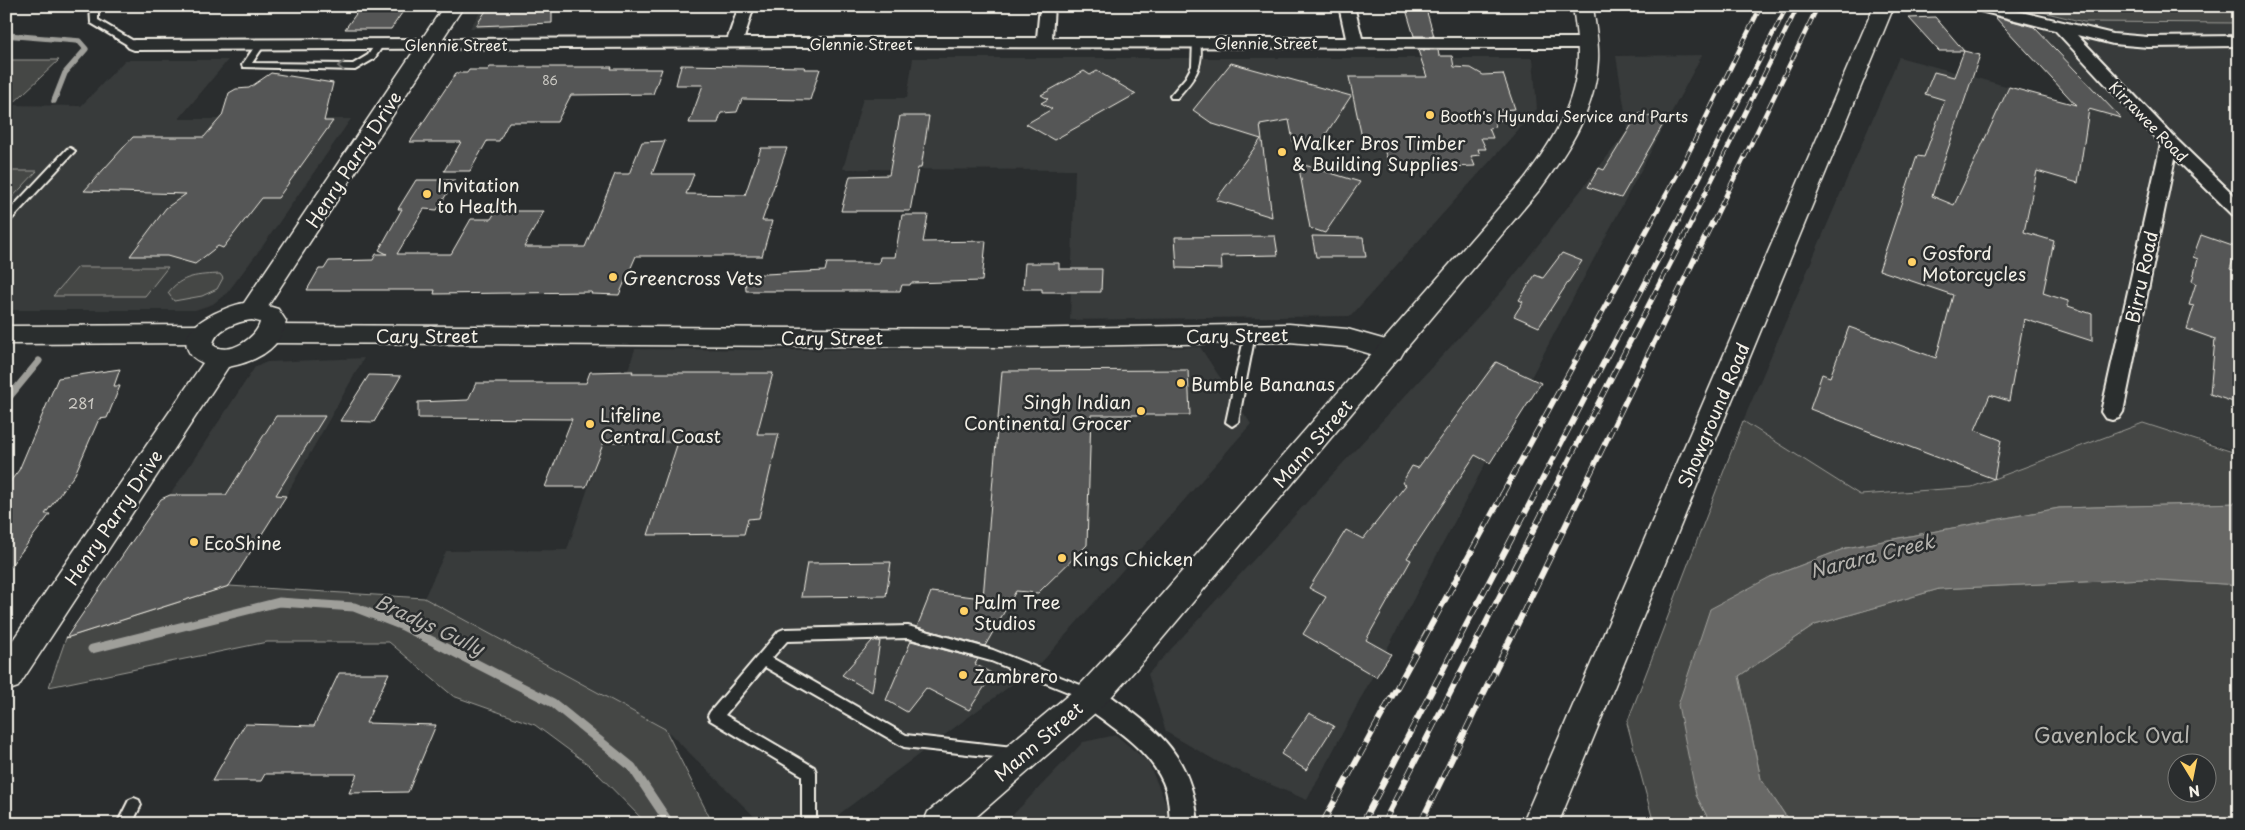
<svg xmlns="http://www.w3.org/2000/svg" width="2245" height="830" font-family="'Playpen Sans',sans-serif">
<style>
.built{fill:#373a3a}
.green{fill:#444645;stroke:#9c9c96;fill-rule:evenodd}
.water{fill:#676866;stroke:#9f9f9a}
.lines{fill:none;stroke-linecap:round;stroke-linejoin:round}
.stream-far2{stroke:#9f9f9a;stroke-width:5.5}
.stream-far1{stroke:#9f9f9a;stroke-width:7}
.stream{stroke:#9f9f9a;stroke-width:9}
.building{fill:#555756;stroke:#f4f1e8}
.service-casing{stroke:#f4f1e8;stroke-width:4}
.minor-casing{stroke:#f4f1e8;stroke-width:4}
.tertiary-casing{stroke:#f4f1e8;stroke-width:3}
.secondary-casing{stroke:#f4f1e8;stroke-width:3}
.primary-casing{stroke:#f4f1e8;stroke-width:3}
.service{fill:#2a2d2e;fill-rule:evenodd}
.minor{fill:#2a2d2e;fill-rule:evenodd}
.tertiary{fill:#2a2d2e;fill-rule:evenodd}
.secondary{fill:#2a2d2e;fill-rule:evenodd}
.primary{fill:#2a2d2e;fill-rule:evenodd}
.rail-far2-casing{stroke:#f4f1e8;stroke-width:4.5}
.rail-far1-casing{stroke:#f4f1e8;stroke-width:5.5}
.rail-casing{stroke:#f4f1e8;stroke-width:6}
.rail-far2{stroke:#2a2d2e;stroke-width:3;stroke-dasharray:9;stroke-linecap:butt}
.rail-far1{stroke:#2a2d2e;stroke-width:4;stroke-dasharray:11;stroke-linecap:butt}
.rail{stroke:#2a2d2e;stroke-width:4.5;stroke-dasharray:13;stroke-linecap:butt}
.oneway{stroke:#71726f}
.poi-dot{fill:#ffd166;stroke:#2a2d2e;stroke-width:2}
.labels{text-anchor:middle;dominant-baseline:central;stroke-width:5;stroke-linejoin:round;paint-order:stroke}
.far-number-label{font-size:12px;fill:#cccac4}
.far-street-label{font-size:15px;fill:#f4f1e8;stroke:#2a2d2e}
.far-poi-label{font-size:15px;fill:#f4f1e8;stroke:#2a2d2e;text-anchor:start}
.number-label{font-size:15px;fill:#cccac4}
.poi-label{font-size:18px;fill:#f4f1e8;stroke:#2a2d2e;text-anchor:start}
.street-label{font-size:18px;fill:#f4f1e8;stroke:#2a2d2e}
.water-label{font-size:19px;font-style:italic;fill:#b5b3ae;stroke:#2a2d2e}
.near-park-label{font-size:21px;fill:#b6b5af;stroke:#2a2d2e}
</style>
<rect width="100%" height="100%" fill="#2a2d2e"/>
<filter id="ink" filterUnits="userSpaceOnUse"><feTurbulence type="fractalNoise" baseFrequency=".02" numOctaves="2"/><feDisplacementMap in="SourceGraphic" scale="10" xChannelSelector="R" yChannelSelector="G"/><feConvolveMatrix kernelMatrix="1 2 1 2 8 2 1 2 1" color-interpolation-filters="sRGB"/></filter>
<g filter="url(#ink)">
<path class="built" d="M484,6H527L514,28H470Z
M2084,22L2239,23V452L2143,423L1972,487L1860,496L1743,421L1899,57L2120,117L2039,31Z
M1702,55L1307,800L1218,762L1166,732L1148,674L1502,291L1628,130L1616,56Z
M913,58H1533L1537,109L1351,316L1070,320L1075,170L843,169L863,98H907Z
M125,60H228L179,119H351L262,247L227,293L213,304L195,310H6V204L37,171H6V110L11,105L81,106Z
M1200,347L1251,424L1042,662L826,824H762L665,729L424,598L446,551L567,550L635,349L800,350Z
M364,358L286,496L170,495L255,367L267,362Z
M1116,735L1148,762L1168,808L1169,824H1004L1083,742Z"/>
<path class="green" d="M2018,6H2239V23L2084,22Z
M6,60H59L6,110Z
M6,171H37L6,204Z
M78,267H168L145,296H53Z
M220,274L223,278L217,289L202,296L174,301L168,293C181,275 199,275 220,274Z
M1743,421L1860,495L1972,487L2143,423L2239,454V503L2059,508L1846,548L1770,577L1696,795L1711,824H1654L1627,723Z
M2144,579L2239,585V824H1791L1761,779L1739,676L1815,625L1939,589ZM2178,762H2208V792H2178Z
M229,586L424,598L665,729L713,824H647L589,765L535,725L453,696L389,642H267L49,687L66,638Z"/>
<path class="water" d="M2239,503V585L2144,579L1939,589L1815,625L1739,676L1761,779L1791,824H1711L1696,795L1678,705L1710,609L1770,577L1846,548L2059,508Z"/>
<g class="lines">
<path class="stream-far2" d="M6,35L79,41L86,49L65,73L54,101"/>
<path class="stream-far1" d="M6,401L39,361"/>
<path class="stream" d="M92,649L279,602L354,607L403,626L553,703L632,767L670,824"/>
</g>
<path class="building" d="M489,6H552V23L476,26Z
M1405,6H1425L1434,36H1414Z
M361,7H406L391,29H345Z
M1994,16L2034,27L2121,118L2089,109L2078,183L2037,171L2024,232L2054,241L2043,293L2068,301V306L2092,314V341L2024,319L2009,401L1990,395L1975,430L2001,440L1994,479L1810,409L1822,374L1830,377L1849,327L1936,358L1953,295L1879,270L1917,156L1924,157L1945,100L1925,94L1934,72L1954,77L1964,51H1939L1909,18L1935,17L1964,51L1980,55L1932,196L1954,205L2009,87L2076,105Z
M1418,50H1438L1439,56H1452L1454,67L1471,68L1483,75L1503,74L1515,109L1500,110L1505,120L1494,121L1496,127L1489,128L1493,138H1481L1486,149H1478L1480,155L1471,156L1475,166L1391,169L1383,147H1364L1349,77H1427Z
M1231,63L1351,96L1318,146H1294L1289,120L1260,125L1272,217L1216,200L1261,139L1213,124L1193,110Z
M681,65L805,67L804,69H820L810,100L742,99L737,112L721,113L718,123H689L703,85H676Z
M490,67H612L611,69H662L653,94L571,95L557,122H509L499,141H487L470,171H444L461,142H410L456,73H467L469,70H488Z
M1084,71L1090,75L1097,71L1136,94L1054,140L1026,124L1052,109L1041,103L1048,99L1041,95Z
M271,73L333,83L324,121H333L278,198H262L223,248L218,246L195,264L167,256H130L166,208L186,194L84,191L133,137H204L222,116L229,93L236,89L249,88Z
M1639,113L1665,121L1621,198L1588,187L1599,168L1604,170Z
M900,116H929L921,168H918L910,211H841L850,176L889,175Z
M665,141L652,174H694L686,194L745,195L761,148H787L762,221H772L762,256H636L619,295L591,294L592,292L434,294L435,290H307L319,269H324L329,261L373,260L376,254H387L379,250L402,209H398L416,180H455L437,210L424,209L397,254H451L471,219H491L496,211H544L524,247H585L615,174H629L642,142Z
M1298,163L1360,182L1325,233L1310,228Z
M902,215H928L923,242L986,241L982,281L911,283L910,285H902L900,291H746L745,275L825,271L827,263H879L880,257H895Z
M2201,235L2238,248L2230,269L2239,272V404L2210,394L2215,339L2187,329L2194,306L2189,305L2196,283L2192,281L2198,259L2193,257Z
M1275,236L1278,255L1221,256L1222,269L1177,268L1175,237Z
M1312,236L1363,237L1366,257H1316Z
M1562,253L1582,261L1539,327L1514,316L1523,302L1519,300L1535,275L1543,278Z
M1025,263H1059V269H1102L1101,292H1042V289H1023Z
M1496,362L1541,383L1490,463L1475,455L1407,558L1411,560L1366,640L1391,654L1376,677L1303,634L1326,597L1309,588L1346,530L1363,539L1406,485L1402,483L1412,466L1418,468Z
M120,369L114,386H120L107,418L99,419L75,474L45,514H50L6,572V487L19,470L58,378Z
M1188,370L1190,415H1091L1087,545L1038,593L1016,591L985,646L917,627L931,592L983,598L1002,371Z
M633,371L632,373H773L757,434H779L759,518L748,519L744,534L648,535L678,442H604L586,487H545L572,419L418,418V402L468,400L476,383H586L590,372Z
M369,375L401,376L374,422L340,421Z
M276,416H325L276,495L286,496L229,586L66,638L161,499L170,495H226Z
M891,562L886,596L801,597L807,563Z
M872,641H880L872,692L842,675Z
M911,641L978,659L975,664L993,674L969,710L926,688L907,712L886,700Z
M339,673H389L366,723L436,725L408,792L349,793L357,774H265L261,781H212L245,724L314,726Z
M1309,713L1334,726L1306,770L1281,754Z"/>
<g class="lines">
<g class="service-casing">
<path id="service" d="M90,6H98V20L137,43V47H131L91,23Z
M1193,40L1200,42C1204,68 1194,79 1177,98H1171L1170,96L1186,77L1192,66Z
M258,42L265,44L252,63L353,64L368,55L377,42L384,44L374,59L355,70L243,67L242,65Z
M70,148L75,151L73,153L9,222L6,223V214L67,149Z
M1250,330L1255,334L1238,422L1232,426L1226,422L1245,334Z
M908,626L993,650L1093,690L1095,694L1093,698L1088,700L991,661L908,638L787,641L772,658L906,735L1013,747L1018,748L1020,753L1018,758L1013,759L904,747L765,667L725,715L814,767L816,772V824H802V775L710,720L708,716L710,712L779,631L784,629Z
M134,798L139,800L141,805L132,824H117L129,800Z"/>
</g>
<g class="minor-casing">
<path id="minor" d="M739,6H754L744,38H1037L1040,6H1054L1052,38H1346L1339,6H1354L1362,38H1587L1592,40L1595,43L1592,46L1587,48L803,47L134,50L129,48L126,45L129,42L134,40L728,38Z
M1684,6H1698L1696,10H1686Z
M1970,6H1997L2113,34L2148,37L2239,36V46L2148,47L2113,44L2077,35L2176,139L2239,200V217L2233,215L2175,158L2123,412L2119,418L2112,420L2105,418L2101,412L2161,144L2055,30L1972,9Z
M1091,685L1100,688C1155,729 1191,750 1198,824H1170C1169,810 1169,795 1163,782C1148,748 1110,726 1082,704L1078,696L1082,688Z"/>
</g>
<g class="tertiary-casing">
<path id="tertiary" d="M1874,6H1894L1558,824H1522Z
M1289,324L1347,329L1400,344L1404,351L1400,358L1391,360L1347,347L1289,342L1004,347L270,343L261,340L257,334L261,328L270,325L1004,329Z
M204,325L213,328L217,334L213,340L204,343L6,344V326Z"/>
</g>
<g class="secondary-casing">
<path id="secondary" d="M444,6H464L268,306L278,309L286,321C281,350 254,362 228,367L18,687L6,691V650L203,363C196,360 191,357 188,350C177,325 227,306 244,303ZM252,320L260,322C257,338 228,357 213,345C214,329 239,321 252,320Z"/>
</g>
<g class="primary-casing">
<path id="primary" d="M1573,6H1593C1595,24 1599,42 1598,60C1596,109 1569,149 1541,188L1145,659L1103,706L968,824H923L928,812L1079,686L1123,639L1525,178C1552,142 1577,103 1578,56C1578,39 1575,23 1573,6Z"/>
</g>
<use href="#service" class="service"/>
<use href="#minor" class="minor"/>
<use href="#tertiary" class="tertiary"/>
<use href="#secondary" class="secondary"/>
<use href="#primary" class="primary"/>
<g class="rail-far2-casing">
<path id="rail-far2" d="M1651,222L1682,166L1761,6
M1677,222L1787,6
M1691,222L1798,6
M1713,222L1818,6"/>
</g>
<g class="rail-far1-casing">
<path id="rail-far1" d="M1502,495L1652,221
M1534,495L1678,221
M1551,495L1692,221
M1580,495L1713,221"/>
</g>
<g class="rail-casing">
<path id="rail" d="M1322,824L1503,494
M1362,824L1535,494
M1383,824L1552,494
M1420,824L1581,494"/>
</g>
<use href="#rail-far2" class="rail-far2"/>
<use href="#rail-far1" class="rail-far1"/>
<use href="#rail" class="rail"/>
</g>
<defs><path id="oneway-chevron" d="M-2-3.5L2.5 0L-2 3.5" fill="none" stroke-width="1.6" stroke-linecap="round" stroke-linejoin="round" transform="scale(1.25)"/></defs>
<use class="oneway" href="#oneway-chevron" transform="translate(341 66) rotate(-179)"/>
</g>
<g class="poi-dot">
<circle cx="1430" cy="115" r="5"/>
<circle cx="1282" cy="152" r="5"/>
<circle cx="427" cy="194" r="5"/>
<circle cx="1912" cy="262" r="5"/>
<circle cx="613" cy="277" r="5"/>
<circle cx="1181" cy="383" r="5"/>
<circle cx="1141" cy="411" r="5"/>
<circle cx="590" cy="424" r="5"/>
<circle cx="194" cy="542" r="5"/>
<circle cx="1062" cy="558" r="5"/>
<circle cx="964" cy="611" r="5"/>
<circle cx="963" cy="675" r="5"/>
</g>
<g class="labels">
<g class="far-number-label">
<text x="550" y="80">86</text>
</g>
<g class="far-street-label">
<text x="1266" y="42">Glennie Street</text>
<text x="861" y="43">Glennie Street</text>
<text x="456" y="44">Glennie Street</text>
<text transform="translate(2149 121) rotate(46)">Kirrawee Road</text>
</g>
<g class="far-poi-label">
<text x="1440" y="115">Booth's Hyundai Service and Parts</text>
</g>
<g class="number-label">
<text x="81" y="402">281</text>
</g>
<g class="poi-label">
<text x="1292" y="142">Walker Bros Timber<tspan x="1292" dy="21">&amp; Building Supplies</tspan></text>
<text x="437" y="184">Invitation<tspan x="437" dy="21">to Health</tspan></text>
<text x="1922" y="252">Gosford<tspan x="1922" dy="21">Motorcycles</tspan></text>
<text x="623" y="277">Greencross Vets</text>
<text x="1191" y="383">Bumble Bananas</text>
<text x="1131" y="401" text-anchor="end">Singh Indian<tspan x="1131" dy="21">Continental Grocer</tspan></text>
<text x="600" y="414">Lifeline<tspan x="600" dy="21">Central Coast</tspan></text>
<text x="204" y="542">EcoShine</text>
<text x="1072" y="558">Kings Chicken</text>
<text x="974" y="601">Palm Tree<tspan x="974" dy="21">Studios</tspan></text>
<text x="973" y="675">Zambrero</text>
</g>
<g class="street-label">
<text transform="translate(353 159) rotate(-57)">Henry Parry Drive</text>
<text transform="translate(2141 277) rotate(-78)">Birru Road</text>
<text x="427" y="335">Cary Street</text>
<text transform="translate(1237 335) rotate(-1)">Cary Street</text>
<text x="832" y="337">Cary Street</text>
<text transform="translate(1713 415) rotate(-67)">Showground Road</text>
<text transform="translate(1312 443) rotate(-49)">Mann Street</text>
<text transform="translate(113 517) rotate(-56)">Henry Parry Drive</text>
<text transform="translate(1038 741) rotate(-41)">Mann Street</text>
</g>
<g class="water-label">
<text transform="translate(1872 555) rotate(-14)">Narara Creek</text>
<text transform="translate(430 624) rotate(25)">Bradys Gully</text>
</g>
<g class="near-park-label">
<text x="2112" y="734">Gavenlock Oval</text>
</g>
</g>
<rect width="2245" height="830" fill="none" stroke="#2a2d2e" stroke-width="25"/>
<rect x="12" y="12" width="2220" height="805" fill="none" stroke="#f4f1e8" stroke-width="2" filter="url(#ink)"/>
<g transform="translate(2192 778) rotate(170)"><circle r="24" fill="#2a2d2e" stroke="#7b7b78"/>
<path d="M0-4L9 19L0 12L-9 19Z" fill="#ffd166"/>
<text y="-8" font-size="14" font-weight="bold" text-anchor="middle" fill="#f4f1e8">N</text>
</g>
</svg>
